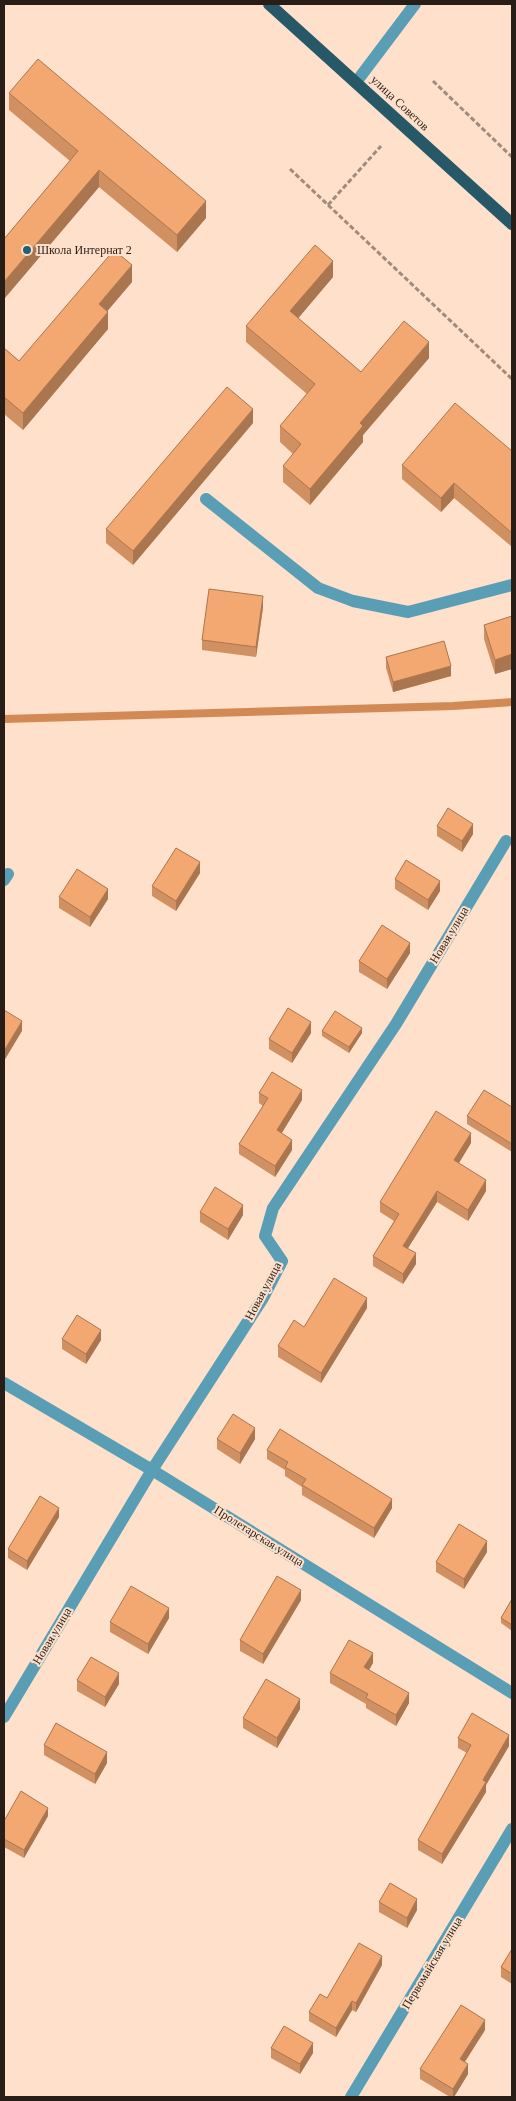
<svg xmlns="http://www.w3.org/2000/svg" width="516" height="2101" font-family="'Times New Roman',serif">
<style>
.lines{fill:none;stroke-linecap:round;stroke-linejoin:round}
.stream{stroke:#d28954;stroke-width:8}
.path{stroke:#a18b7c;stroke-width:3;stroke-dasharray:5 2.5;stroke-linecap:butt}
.minor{stroke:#5a9eb6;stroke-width:12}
.major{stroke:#275868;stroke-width:12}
.wall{fill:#d19062}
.shaded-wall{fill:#aa7650}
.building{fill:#f3a872;stroke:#aa7650}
.poi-dot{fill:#206175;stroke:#fee0cb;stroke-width:2}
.labels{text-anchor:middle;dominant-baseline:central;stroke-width:4;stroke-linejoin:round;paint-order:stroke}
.street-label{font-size:12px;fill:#291e17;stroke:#fee0cb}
.poi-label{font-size:12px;fill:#291e17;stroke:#fee0cb;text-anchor:start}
</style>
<rect width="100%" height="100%" fill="#fee0cb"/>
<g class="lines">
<path class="stream" d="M4,719L453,706L512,702"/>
<path class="path" d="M433,81L512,157
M290,169L512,379
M328,205L381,146"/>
<path class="minor" d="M357,81L415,4
M206,499L318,588L353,601L408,612L512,585
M4,880L8,874
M4,1383L152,1470L512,1693
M4,1717L152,1470L263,1298L282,1261L265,1236L273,1208L396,1024L506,841
M351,2097L512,1829"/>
<path class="major" d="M269,4L512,224"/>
</g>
<path class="wall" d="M9,93L206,218L177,252L99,187L4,299V239L70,161L9,110Z
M333,277L298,318L361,372L429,358L363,435V442L310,505L283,482V466L293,454L280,442V426L307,394L246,342V326Z
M132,282L107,311L108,329L23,430L4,414V348L19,361Z
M253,423L133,565L106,543V529Z
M512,451V547L454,498L441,512L402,479V465Z
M263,607L256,657L202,650V640Z
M512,616V669L495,674L484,639V625Z
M386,657L451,676L393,692L386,668Z
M437,826L473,834L462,852L437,836Z
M200,873L176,911L152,896V886Z
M395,879L440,891L428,910L395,889Z
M59,897L108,899L90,927L59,908Z
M410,953L387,989L359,972V961Z
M322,1031L362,1033L349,1053L322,1036Z
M311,1033L292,1063L269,1049V1039Z
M259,1093L302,1100L281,1133L292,1150L275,1177L239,1154V1144L263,1106L259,1103Z
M512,1107V1152L467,1124V1116Z
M471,1143L459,1163L486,1191L468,1221L437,1202L408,1248L416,1264L403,1284L373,1266V1256L394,1221L380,1212V1202Z
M200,1212L243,1215L228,1240L200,1222Z
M367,1308L321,1383L278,1357V1346L304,1327Z
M62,1339L101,1340L86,1364L62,1349Z
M217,1439H255L240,1464L217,1449Z
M267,1450L392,1508L374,1538L302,1495V1487L285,1476V1470L267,1459Z
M59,1517L27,1570L8,1558V1549Z
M487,1552L464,1589L436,1572V1562Z
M512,1599V1631L501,1623V1618Z
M301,1600L263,1664L240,1651V1640Z
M169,1618L148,1654L110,1632V1622Z
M373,1663L369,1670L409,1703L396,1726L366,1708V1704L330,1683V1673Z
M77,1680L119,1684L105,1707L77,1691Z
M300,1709L277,1748L243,1728V1718Z
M458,1738L509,1746L486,1785V1792L442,1864L418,1850V1840L467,1753L458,1748Z
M44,1745L107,1763L95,1784L44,1755Z
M48,1816L24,1858L4,1847V1821Z
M379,1902L417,1910L407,1928L379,1912Z
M512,1950V1984L501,1977V1967Z
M382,1965L356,2012L352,2010L336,2037L309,2021V2012L327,1998Z
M485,2030L465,2062L468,2074L454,2097H450L420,2079V2069Z
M271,2048L313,2053L300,2074L271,2058Z"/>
<path class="shaded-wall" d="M99,170V187L4,299V282Z
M206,201V218L177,252V235Z
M333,261V277L290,328V311Z
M132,265V282L99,321V304Z
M108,312V329L23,430V413Z
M429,342V358L363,435V442L310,505V489L360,423Z
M253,409V423L133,565V551Z
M454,483V498L441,512V498Z
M263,596V607L256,657V647Z
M512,654V669L495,674V660Z
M451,666V676L393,692V682Z
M473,824V834L462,852V841Z
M200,862V873L176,911V901Z
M440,881V891L428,910V900Z
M108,889V899L90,927V917Z
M410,943V953L387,989V979Z
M22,1021V1031L4,1061V1051Z
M311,1022V1033L292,1063V1053Z
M362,1028V1033L349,1053V1047Z
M302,1090V1100L277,1141V1130Z
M471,1133V1143L454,1171V1160Z
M292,1140V1150L275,1177V1166Z
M486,1180V1191L468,1221V1210Z
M437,1191V1202L403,1256V1246Z
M243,1205V1215L228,1240V1229Z
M416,1253V1264L403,1284V1274Z
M367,1298V1308L321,1383V1373Z
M101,1330V1340L86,1364V1354Z
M255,1428V1439L240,1464V1453Z
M392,1499V1508L374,1538V1528Z
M59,1508V1517L27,1570V1561Z
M487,1541V1552L464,1589V1579Z
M301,1590V1600L263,1664V1654Z
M169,1608V1618L148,1654V1644Z
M373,1653V1663L364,1678V1667Z
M119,1673V1684L105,1707V1697Z
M409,1693V1703L396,1726V1715Z
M300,1699V1709L277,1748V1738Z
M509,1735V1746L486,1785V1792L442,1864V1854L483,1780Z
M107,1752V1763L95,1784V1774Z
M48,1808V1816L24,1858V1850Z
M417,1899V1910L407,1928V1918Z
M382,1956V1965L356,2012V2003Z
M352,2001V2010L336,2037V2028Z
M485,2020V2030L460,2069V2059Z
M313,2043V2053L300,2074V2064Z
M468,2064V2074L454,2097H453V2089Z"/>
<path class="building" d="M38,59L206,201L177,235L99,170L4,282V239L78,151L9,93Z
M315,245L333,261L290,311L361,372L404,321L429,342L360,423L363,426L310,489L283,466L301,444L280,426L315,384L246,326Z
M114,250L132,265L99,304L108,312L23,413L4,397V348L19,361Z
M227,387L253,409L133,551L106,529Z
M455,403L512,451V533L454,483L441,498L402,465Z
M209,589L263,596L256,647L202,640Z
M512,616V654L495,660L484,625Z
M444,641L451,666L393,682L386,657Z
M448,808L473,824L462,841L437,826Z
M176,848L200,862L176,901L152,886Z
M406,860L440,881L428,900L395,879Z
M77,869L108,889L90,917L59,897Z
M382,925L410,943L387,979L359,961Z
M288,1008L311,1022L292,1053L269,1039Z
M4,1010L22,1021L4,1051Z
M335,1011L362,1028L349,1047L322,1031Z
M272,1072L302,1090L277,1130L292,1140L275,1166L239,1144L268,1098L259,1093Z
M484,1090L512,1107V1144L467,1116Z
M436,1111L471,1133L454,1160L486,1180L468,1210L437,1191L403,1246L416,1253L403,1274L373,1256L399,1214L380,1202Z
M215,1187L243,1205L228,1229L200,1212Z
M334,1278L367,1298L321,1373L278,1346L294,1320L304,1327Z
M77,1315L101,1330L86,1354L62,1339Z
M233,1414L255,1428L240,1453L217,1439Z
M280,1429L392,1499L374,1528L302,1485L306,1479L285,1467L288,1462L267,1450Z
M40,1496L59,1508L27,1561L8,1549Z
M459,1524L487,1541L464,1579L436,1562Z
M277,1576L301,1590L263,1654L240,1640Z
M131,1586L169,1608L148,1644L110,1622Z
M512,1599V1625L501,1618Z
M349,1640L373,1653L364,1667L409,1693L396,1715L366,1698L368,1694L330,1673Z
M91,1657L119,1673L105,1697L77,1680Z
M266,1679L300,1699L277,1738L243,1718Z
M472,1713L509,1735L483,1780L486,1782L442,1854L418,1840L471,1745L458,1738Z
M56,1723L107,1752L95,1774L44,1745Z
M21,1791L48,1808L24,1850L4,1839V1821Z
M390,1883L417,1899L407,1918L379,1902Z
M359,1943L382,1956L356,2003L352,2001L336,2028L309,2012L320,1994L327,1998Z
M512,1949V1974L501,1967Z
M461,2005L485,2020L460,2059L468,2064L453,2089L420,2069Z
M284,2026L313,2043L300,2064L271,2048Z"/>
<circle class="poi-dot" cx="27" cy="250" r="5"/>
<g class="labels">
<g class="street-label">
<text transform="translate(400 103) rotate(43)">улица Советов</text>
<text transform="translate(449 935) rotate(-59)">Новая улица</text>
<text transform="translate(263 1291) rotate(-62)">Новая улица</text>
<text transform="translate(259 1536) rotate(32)">Пролетарская улица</text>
<text transform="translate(52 1636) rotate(-59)">Новая улица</text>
<text transform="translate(432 1963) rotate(-59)">Первомайская улица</text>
</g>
<g class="poi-label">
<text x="37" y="250">Школа Интернат 2</text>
</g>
</g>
<rect width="516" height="2101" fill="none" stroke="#291e17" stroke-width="10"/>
</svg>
